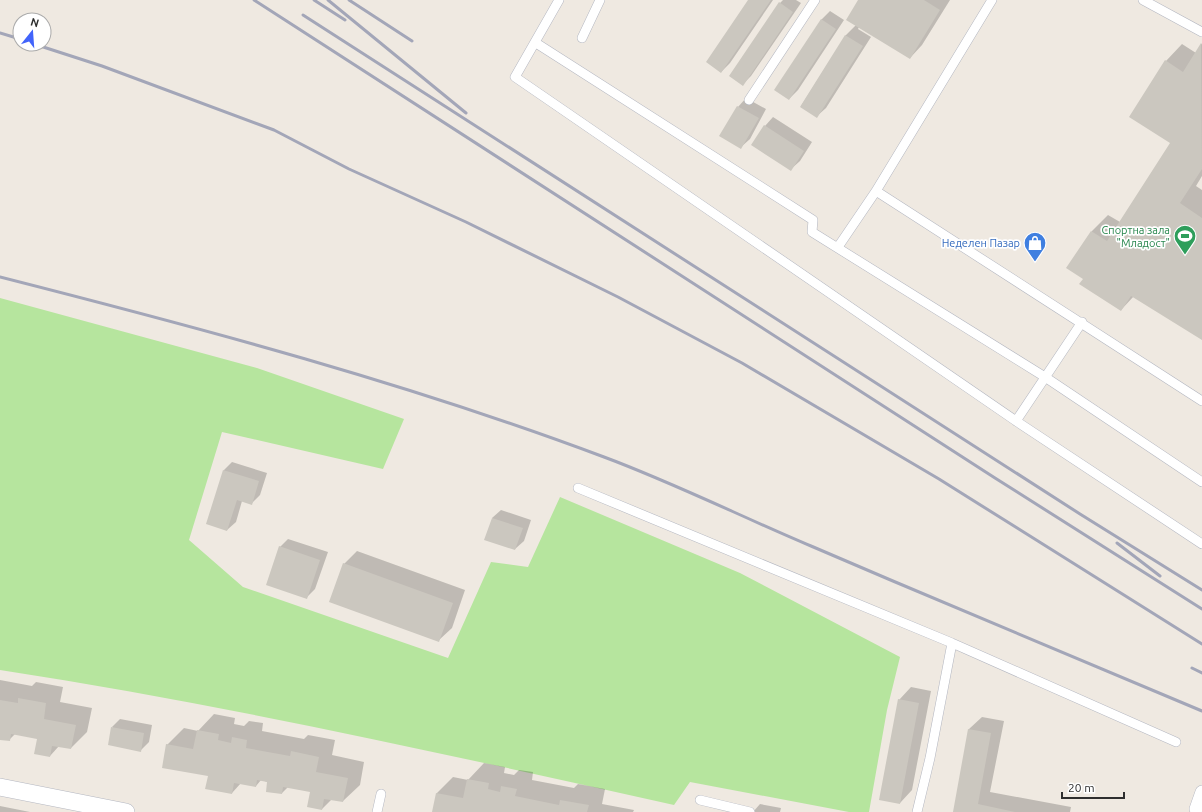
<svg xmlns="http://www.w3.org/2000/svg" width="1202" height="812" font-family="Ubuntu,sans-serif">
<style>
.green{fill:#b6e59e}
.shadow{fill:#0003}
.building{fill:#cbc7bf}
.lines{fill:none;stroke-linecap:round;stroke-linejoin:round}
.service-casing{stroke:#b4b7c1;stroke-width:10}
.pedestrian-casing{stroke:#b4b7c1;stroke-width:14}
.minor-casing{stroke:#b4b7c1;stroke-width:18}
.service{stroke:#fff;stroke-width:9}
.pedestrian{stroke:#fff;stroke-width:13}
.minor{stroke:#fff;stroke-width:17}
.rail{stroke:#a3a6b8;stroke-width:3}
.labels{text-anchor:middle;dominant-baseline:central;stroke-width:3.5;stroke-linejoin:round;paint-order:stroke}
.leisure-label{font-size:11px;fill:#27864d;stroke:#fff;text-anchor:end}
.shop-label{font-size:11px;fill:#366cbe;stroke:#fff;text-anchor:end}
</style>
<rect width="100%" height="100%" fill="#efe9e1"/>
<path class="green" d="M0,298L257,368L404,419L383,469L222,432L189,540L243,587L448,658L491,562L528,567L560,497L740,573L900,657L887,710L869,812H849L690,782L674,805C450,755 227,705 0,670Z"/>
<path class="shadow" d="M749,0H773L730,63L721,72Z
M783,0H796L801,3L751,76L743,84L780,3Z
M859,0H950L922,45L910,58L859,27L858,29L871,37L826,108L817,116L801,106L846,35L856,25Z
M830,11L844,20L798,90L789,99L821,20Z
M1202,43V176L1196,186L1202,190V339L1134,296L1121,310L1084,278L1092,231L1108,215L1120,222L1171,143L1166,61L1182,44L1196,53Z
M746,98L766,109L750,139L741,147L738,107Z
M773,117L812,142L800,161L791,169L765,126Z
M232,462L267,473L260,495L252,503L242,501L236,522L227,530L224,470Z
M501,510L531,520L524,541L515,549L492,518Z
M288,539L328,552L315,589L306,598L280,547Z
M357,551L465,590L452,628L439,640L344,564Z
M0,680L32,686L36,682L63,687L60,702L92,708L87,732L71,748L59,746L50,756L38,738L15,734L9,740L0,738Z
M911,687L931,691L912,790L900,803L899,700Z
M214,714L235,718L234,724L244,726L249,721L263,723L262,731L304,739L308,735L335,740L332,755L364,762L360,785L343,801L332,799L322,809L311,791L288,787L282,793L268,782L261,780L256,786L241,783L232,793L167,745L184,728L198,731Z
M982,717L1004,721L990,792L1071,807L1070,812H954L969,729Z
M120,719L152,725L149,742L140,751L112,727Z
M484,763L505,767L504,773L514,775L519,770L533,772L532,780L574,788L578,784L605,789L602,804L634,810L633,812H433L437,793L453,777L468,780Z
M760,804L781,808L780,812H753Z
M0,806L30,812H0Z"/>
<path class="building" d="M748,0H771L721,73L706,62Z
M858,0H924L940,10L910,59L846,20Z
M779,2L793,12L743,86L729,76Z
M821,19L836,29L789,100L774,90Z
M845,35L863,46L817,118L800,107Z
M1201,43L1202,169L1180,203L1202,218V340L1131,296L1121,311L1079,284L1083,279L1066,268L1091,231L1107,241L1170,143L1129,117L1165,60L1183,72Z
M737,106L759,118L741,149L719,136Z
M764,125L804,151L791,171L751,145Z
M223,470L259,481L252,505L237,500L227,531L206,524Z
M492,518L523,528L515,550L484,540Z
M279,546L320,560L307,599L266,585Z
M343,563L453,603L439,642L329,602Z
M18,698L46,703L44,719L76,725L71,749L52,746L50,757L34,754L37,739L11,734L10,741L0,740V700L18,703Z
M898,699L919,703L900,804L879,800Z
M111,727L144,733L141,752L108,745Z
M968,729L991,733L978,804L1015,812H953Z
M197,730L219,734L218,740L231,743L232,737L247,740L246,748L290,756L291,751L319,757L316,772L348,778L343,802L324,799L322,810L307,807L310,792L283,787L282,794L266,792L267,782L257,780L256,787L234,783L232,794L205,789L208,776L162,768L166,744L193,749Z
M467,779L489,783L488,789L500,792L501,786L517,789L515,796L559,805L560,800L589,805L587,812H432L436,793L463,798Z"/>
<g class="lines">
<g class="service-casing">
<path id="service" d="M559,0L515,77L1016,421L1202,544
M1143,0L1202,32
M582,38L600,0
M536,43L813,220L812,232L1045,377L1202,482
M749,100L815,0
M876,191L1202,401
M838,247L876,191L992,0
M1016,421L1082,322
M578,488L952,643L1176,742
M700,800L750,812
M377,812L381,794
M917,812L930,758L952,643"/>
</g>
<g class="pedestrian-casing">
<path id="pedestrian" d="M1196,809L1202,792"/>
</g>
<g class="minor-casing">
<path id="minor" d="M0,787L126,812"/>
</g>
<use href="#service" class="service"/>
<use href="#pedestrian" class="pedestrian"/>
<use href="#minor" class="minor"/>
<path class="rail" d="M254,0L995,478L1202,609
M314,0L345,20
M328,0L466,113
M349,0L412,41
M303,15L1080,514L1202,590
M0,33L20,39
M34,44L102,66L274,130L349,169L466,222L618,297L742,363L939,479L1202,644
M0,277C204,329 407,383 604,457C674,483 742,517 811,546C941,602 1072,656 1202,711
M1117,543L1160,576
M1192,668L1202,673"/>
</g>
<defs>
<g id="stadium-pin" transform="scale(1.15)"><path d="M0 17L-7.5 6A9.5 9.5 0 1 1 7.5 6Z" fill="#2e9e5b" stroke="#fff"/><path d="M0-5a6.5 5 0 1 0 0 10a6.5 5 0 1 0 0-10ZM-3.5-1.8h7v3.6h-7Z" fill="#fff"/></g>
<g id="shop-pin" transform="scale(1.15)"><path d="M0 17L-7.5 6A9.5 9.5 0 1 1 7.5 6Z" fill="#3f7fe0" stroke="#fff"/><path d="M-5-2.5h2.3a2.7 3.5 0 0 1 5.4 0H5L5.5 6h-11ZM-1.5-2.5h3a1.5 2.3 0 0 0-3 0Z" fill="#fff"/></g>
</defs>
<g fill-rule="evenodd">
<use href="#stadium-pin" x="1185" y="236"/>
<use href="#shop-pin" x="1035" y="243"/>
</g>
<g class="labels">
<g class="leisure-label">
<text x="1170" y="230">Спортна зала<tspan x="1170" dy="13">"Младост"</tspan></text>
</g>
<g class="shop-label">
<text x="1020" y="243">Неделен Пазар</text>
</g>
</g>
<g transform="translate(32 32) rotate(17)"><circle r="19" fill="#ffffff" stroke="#ababab"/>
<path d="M0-3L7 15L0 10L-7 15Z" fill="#4264fb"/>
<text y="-6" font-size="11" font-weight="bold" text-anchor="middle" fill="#2e2e2e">N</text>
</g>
<path d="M1062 792v6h62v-6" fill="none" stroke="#2e2e2e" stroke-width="2"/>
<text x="1068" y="792" font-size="12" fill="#2e2e2e" stroke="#ffffff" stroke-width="3" paint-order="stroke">20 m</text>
</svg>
